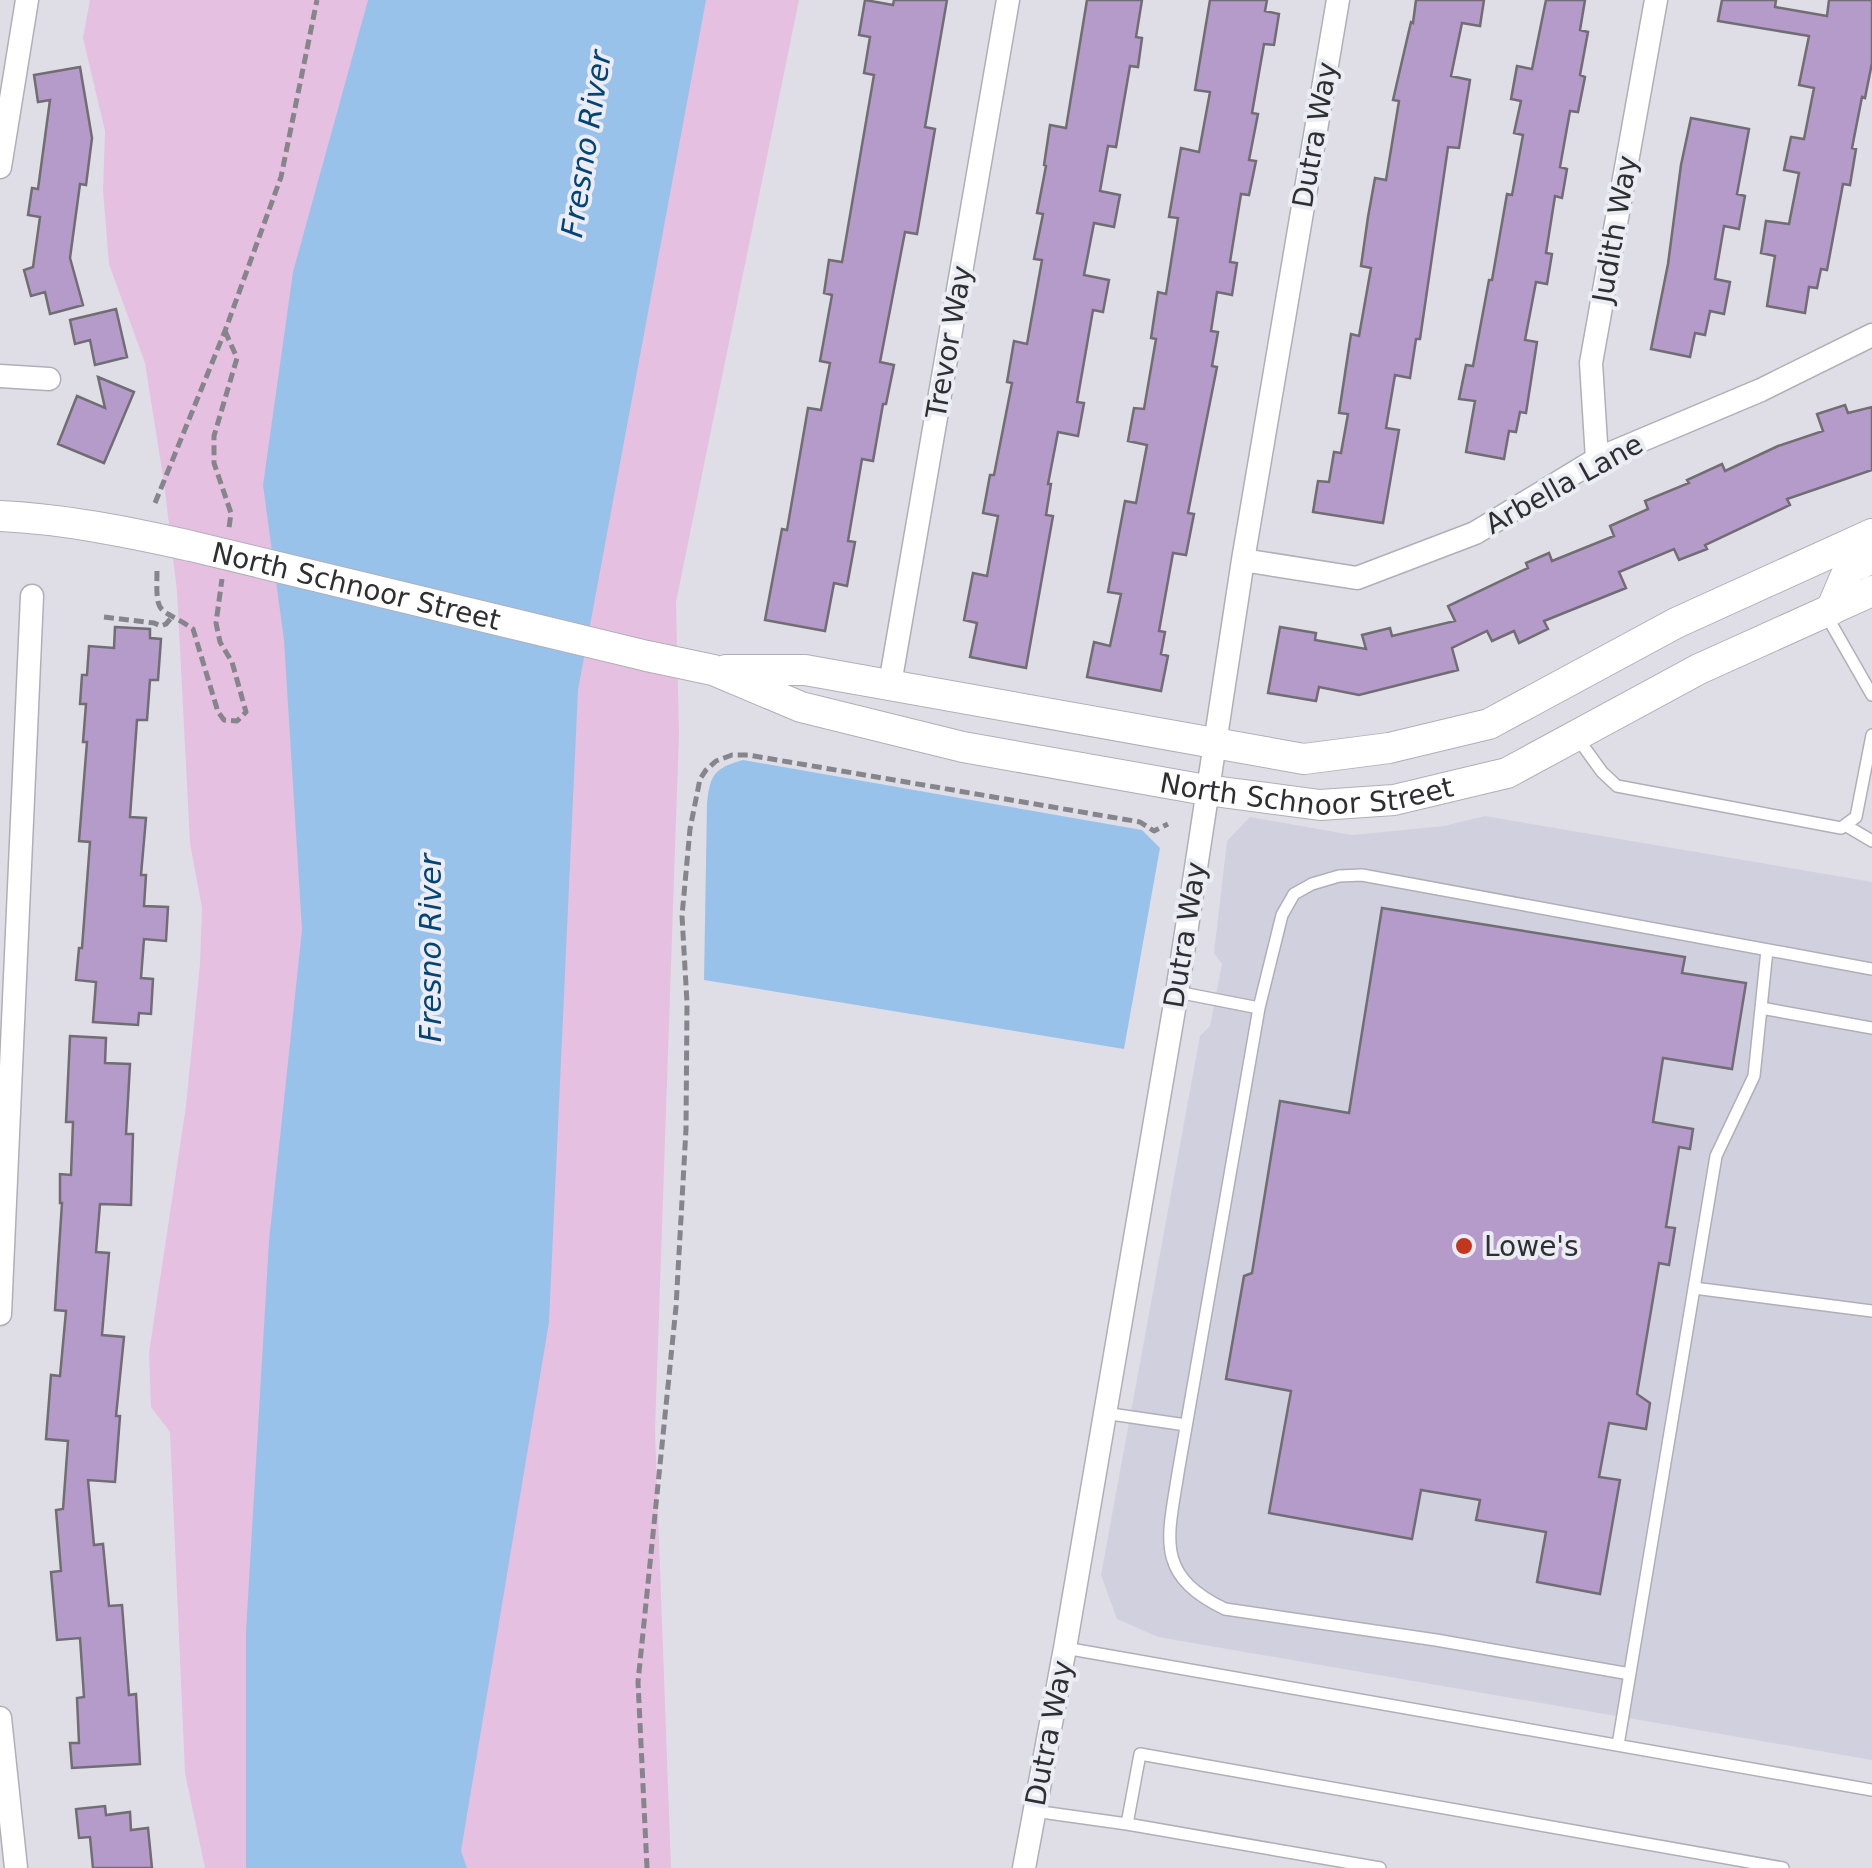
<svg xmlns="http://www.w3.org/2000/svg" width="1872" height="1868" font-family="'DejaVu Sans',sans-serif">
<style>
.built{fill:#d1d0df}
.green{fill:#e6c0e0}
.water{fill:#99c2ea}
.building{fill:#b59bc9;stroke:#706d73;stroke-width:2.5}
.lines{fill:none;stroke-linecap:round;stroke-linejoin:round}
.lane-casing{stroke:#b0afb7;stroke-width:14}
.street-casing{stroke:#b0afb7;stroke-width:25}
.secondary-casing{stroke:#b0afb7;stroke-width:32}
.path{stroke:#86858b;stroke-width:5;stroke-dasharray:10 5;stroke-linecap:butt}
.lane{stroke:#fff;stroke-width:11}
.street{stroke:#fff;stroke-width:22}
.secondary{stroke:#fff;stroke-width:30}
.secondary-bridge-casing{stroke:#b0afb7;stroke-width:32;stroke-linecap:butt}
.secondary-bridge{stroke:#fff;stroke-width:30}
.poi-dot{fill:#c2371d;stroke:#ececf4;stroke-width:4}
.labels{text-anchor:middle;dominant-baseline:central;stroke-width:8;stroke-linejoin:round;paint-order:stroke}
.street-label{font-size:28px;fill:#2f2e31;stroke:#ececf4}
.poi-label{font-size:28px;fill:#2f2e31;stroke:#ececf4;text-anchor:start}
.water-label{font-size:30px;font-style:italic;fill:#004575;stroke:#ececf4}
</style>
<rect width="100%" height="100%" fill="#dfdee6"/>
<path class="built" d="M1485,816L1872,882V1760L1158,1637L1117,1619L1101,1575L1200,1036L1210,1026L1222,964L1214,953L1227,841L1250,817L1352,835L1444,826Z"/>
<path class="green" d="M90,0H799L676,602L679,733L655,1431L671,1868H205L185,1773L170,1432L151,1407L149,1353L186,1106L200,964L202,908L190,843L177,591L164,483L145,363L109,264L103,191L105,131L83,38Z"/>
<path class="water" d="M368,0H706L578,690L549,1322L461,1851L467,1868H246V1631L269,1241L302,930L284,640L263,485L293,272Z
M743,760L1142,830L1160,848L1124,1049L704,980L707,804C710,775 714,768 743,760Z"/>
<path class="building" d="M865,0L893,5L894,0H947L925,127L935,129L917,234L905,232L880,362L894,365L886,404H883L873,461L862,459L848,541L855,542L847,586L834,583L825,631L765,620L782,529L787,530L808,408L821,410L830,363L820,361L832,295L824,293L829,260L842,262L874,75L864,73L870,37L859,35Z
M1087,0H1142L1136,37L1142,38L1138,67L1130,66L1116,147L1108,146L1100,191L1120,195L1114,227L1094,223L1084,275L1109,280L1103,312L1093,310L1077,402L1084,403L1078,436L1058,432L1048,484H1051L1046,515L1053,516L1026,668L970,657L977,623L964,620L973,573L987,576L998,516L983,513L990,475H994L1012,383L1007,382L1014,341L1027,344L1042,260L1034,259L1043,214L1037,213L1046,166L1044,165L1050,125L1066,128Z
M1210,0H1267L1265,11L1279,14L1274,45L1264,44L1252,113L1258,114L1249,160L1256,161L1249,195L1241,194L1230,262L1237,263L1232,295L1217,292L1211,331L1218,332L1212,366L1217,367L1188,513L1194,514L1186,555L1173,553L1159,631L1165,632L1161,654L1168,656L1161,691L1087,677L1094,642L1110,646L1121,594L1108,592L1125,501L1136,503L1147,445L1128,441L1134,408L1144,409L1156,339L1151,338L1158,292L1166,294L1178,218L1169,217L1181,148L1199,152L1210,92L1195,90Z
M1416,0H1484L1480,26L1462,23L1451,76L1470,80L1459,148L1448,147L1420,339H1416L1410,378L1395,375L1386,428L1399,430L1383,523L1313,512L1318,481L1329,482L1334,452L1341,453L1348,414L1339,413L1351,334L1359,336L1371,268L1361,266L1368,217L1375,178L1386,180L1399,101L1393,100L1411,22L1413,23Z
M1546,0H1585L1580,30L1588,32L1580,75L1585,77L1578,112L1570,111L1560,167L1567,169L1562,198L1555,196L1546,253L1552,254L1547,284L1536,282L1525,340L1537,342L1526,413L1520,412L1516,432L1509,431L1504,459L1466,452L1475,401L1459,399L1466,365L1473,366L1489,280H1492L1507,194L1512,195L1523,135L1514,133L1521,101L1511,99L1517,66L1532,69Z
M1722,0H1776L1775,7L1827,16L1829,0H1872V63L1865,98L1862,97L1852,148L1856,149L1850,185L1843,184L1827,270L1821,269L1817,288L1809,287L1805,313L1767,306L1775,256L1761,253L1766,221L1789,224L1799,173L1784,170L1791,137L1804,139L1814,88L1799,85L1809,36L1718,21Z
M80,67L92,138L86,185L80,184L70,258L83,305L50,314L45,292L31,296L24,270L33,267L40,217L28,215L32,188L38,189L50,100L38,102L34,75Z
M1691,118L1749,129L1737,194L1745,196L1739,229L1724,226L1715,279L1730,282L1724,314L1710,311L1705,335L1695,333L1690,357L1651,349L1668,264L1681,165Z
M116,309L127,357L95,365L90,340L75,344L70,320Z
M98,377L134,392L104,463L58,444L77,396L105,408Z
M1845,405L1848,413L1872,407V470L1787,499L1790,505L1705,545L1707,549L1679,560L1674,549L1619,572L1626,588L1544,621L1548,629L1519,643L1514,631L1492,641L1487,631L1452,648L1458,670L1359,695L1319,687L1316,701L1268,693L1280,627L1316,633L1315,640L1366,649L1362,635L1390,628L1392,636L1455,621L1448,606L1528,568L1526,563L1549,553L1552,561L1614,536L1610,526L1648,509L1645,501L1689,483L1687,480L1722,464L1725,471L1778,446L1823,431L1817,414Z
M115,627L150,629V638L161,639L158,680H150L147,720H137L130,817L146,818L141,875H146L144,906L168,907L166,941L144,939L141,978L153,979L151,1014L139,1013L138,1025L93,1022L96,982L76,980L79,948H82L90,842L79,841L87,742H83L86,704H80L82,675H87L89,646L114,648Z
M1382,908L1685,957L1682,973L1746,983L1732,1069L1663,1058L1653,1122L1693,1129L1690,1149L1679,1147L1666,1227L1675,1228L1669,1265L1659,1263L1637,1394L1650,1403L1646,1429L1609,1423L1599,1477L1620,1480L1600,1594L1537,1582L1546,1532L1476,1520L1480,1500L1421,1490L1412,1539L1269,1513L1291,1391L1226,1379L1244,1276L1252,1273L1280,1101L1349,1113Z
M70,1036L106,1038L105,1063L130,1064L126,1134H133L131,1205L100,1204L96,1252L109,1253L102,1335L124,1337L116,1416H120L115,1482L88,1480L94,1545L103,1544L109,1606L122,1605L129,1695L136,1694L140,1764L72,1768L70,1743H79L77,1698L84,1697L80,1638L57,1640L51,1572L61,1571L56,1510L63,1509L68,1441L46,1439L51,1375L60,1376L66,1311L55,1310L62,1203H60V1174L71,1175L73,1122H66Z
M105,1806L106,1815L130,1812L131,1830L148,1828L152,1868H93L90,1837L79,1838L76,1809Z"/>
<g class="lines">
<g class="lane-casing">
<path id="lane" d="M1825,613L1872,695
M1576,736L1602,772L1617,786L1841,828L1856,817L1872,735
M1845,825L1872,841
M1177,992L1259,1008
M1761,1008L1872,1028
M1694,1288L1872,1311
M1104,1413L1186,1425
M1065,1648L1872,1790
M1630,1674L1436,1640L1225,1609C1154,1575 1168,1538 1178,1473L1259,1008L1282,915L1294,894L1312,884L1339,876L1362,875L1872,969
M1618,1745L1716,1156L1754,1076L1767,950
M1034,1811L1127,1824L1140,1754L1783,1868
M1127,1824L1380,1868"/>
</g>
<g class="street-casing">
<path id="street" d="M0,167L27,0
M0,376L49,379
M1597,459L1591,363L1656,0
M1243,560L1357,578L1475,533L1597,459L1761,390L1872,335
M890,684L1008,0
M0,1314L32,596
M0,1718L16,1868
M1024,1868L1065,1648L1177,992L1243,560L1338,0"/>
</g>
<g class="secondary-casing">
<g id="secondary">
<path d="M0,516C65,519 128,532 191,546"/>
<path d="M1831,610L1849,568L1872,559"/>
<path id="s1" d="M647,656L713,670L801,707L963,747L1206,790L1320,805L1394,800L1507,773L1699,669L1872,591"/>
<path d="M726,670H805L1304,759L1389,748L1489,724L1676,623L1872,534"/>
</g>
</g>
<path class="path" d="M225,331L237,358L214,436V463L231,513L229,528
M155,503L225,331L281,177L317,0
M157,571C156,619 158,605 193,629L218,712L224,720L237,721L246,712L232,662L220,642L216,623L222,579
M104,617L154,623L161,626L166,624L172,617
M647,1868L638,1682L676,1307L686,1129L687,1003L682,916L690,829L700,779L706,770L716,761L732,755H748L1140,822L1154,831L1168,824"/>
<use href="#lane" class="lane"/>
<use href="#street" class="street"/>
<use href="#secondary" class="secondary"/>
<g class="secondary-bridge-casing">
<g id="secondary-bridge">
<path id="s2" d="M191,546L647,656"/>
</g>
</g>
<use href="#secondary-bridge" class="secondary-bridge"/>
</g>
<circle class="poi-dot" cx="1464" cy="1246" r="10"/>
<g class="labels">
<g class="street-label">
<text transform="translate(1315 135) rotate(-80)">Dutra Way</text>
<text transform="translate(1615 229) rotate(-80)">Judith Way</text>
<text transform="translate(949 342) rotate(-80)">Trevor Way</text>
<text transform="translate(1564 484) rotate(-29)">Arbella Lane</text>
<text stroke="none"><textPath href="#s2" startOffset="170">North Schnoor Street</textPath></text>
<text stroke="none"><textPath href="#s1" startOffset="678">North Schnoor Street</textPath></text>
<text transform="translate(1185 935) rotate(-81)">Dutra Way</text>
<text transform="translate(1049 1733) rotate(-79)">Dutra Way</text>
</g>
<g class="poi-label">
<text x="1484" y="1246">Lowe's</text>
</g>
<g class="water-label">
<text transform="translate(586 144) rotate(-81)">Fresno River</text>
<text transform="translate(430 948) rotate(-90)">Fresno River</text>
</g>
</g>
</svg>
